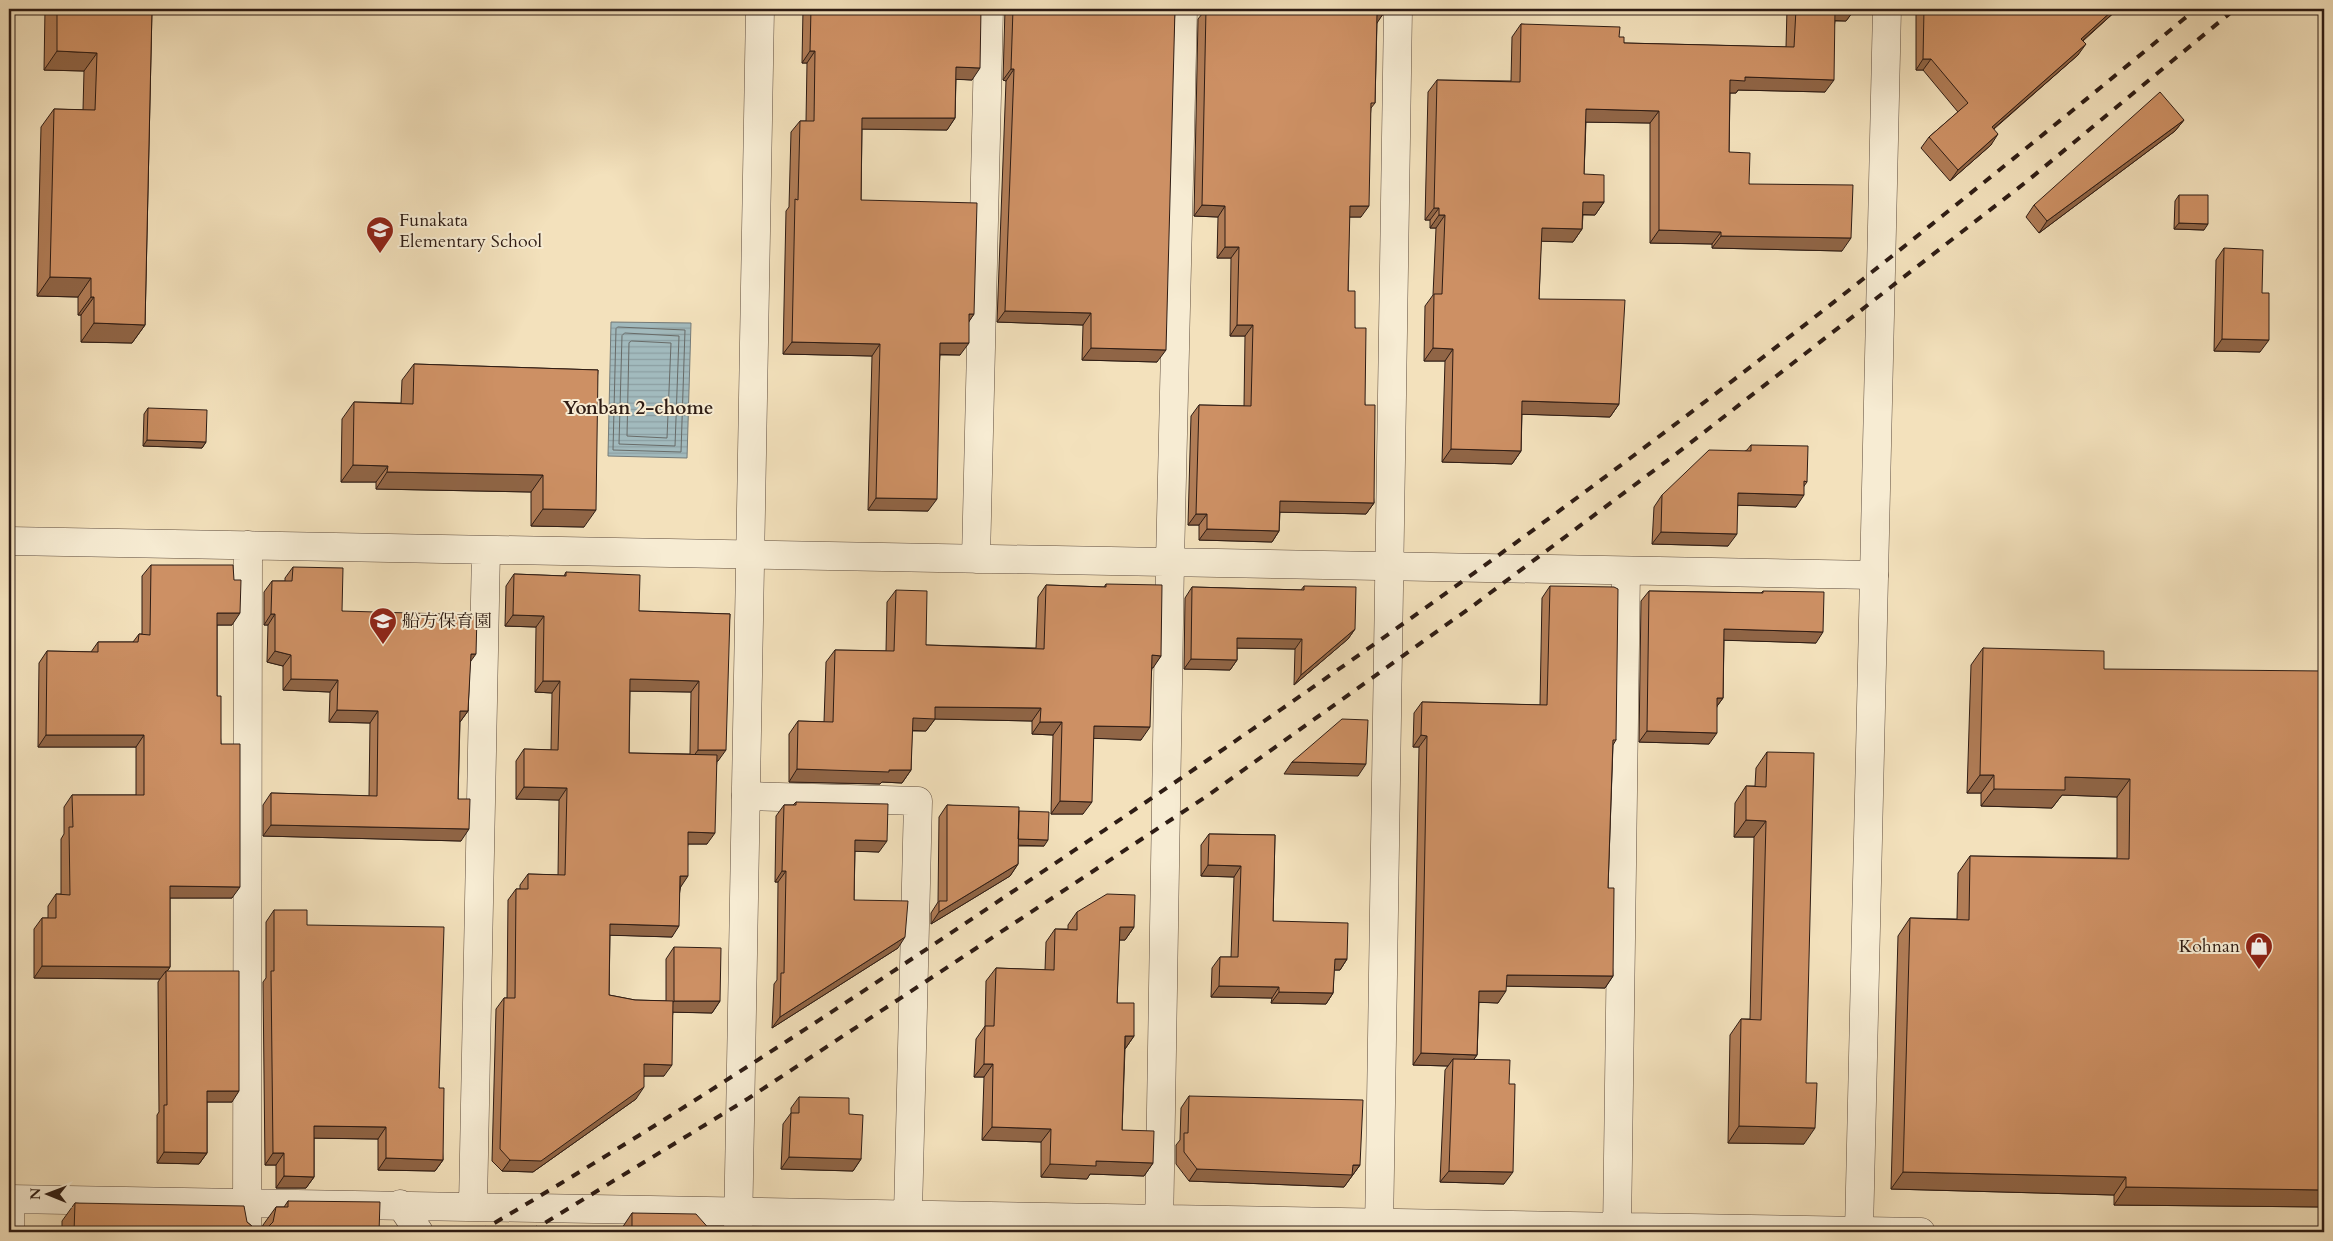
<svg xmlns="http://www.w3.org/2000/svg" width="2333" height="1241" font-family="Cardo,'Noto Serif JP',serif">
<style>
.water{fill:url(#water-rules);stroke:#747b79}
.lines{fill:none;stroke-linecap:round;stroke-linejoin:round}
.shore{stroke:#686b68;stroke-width:1}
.minor-casing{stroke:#5f4d3e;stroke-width:29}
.tertiary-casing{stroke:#5f4d3e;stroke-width:29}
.minor{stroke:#f7ecd3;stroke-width:28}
.tertiary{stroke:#f7ecd3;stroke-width:28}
.rail{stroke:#2e1c14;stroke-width:4;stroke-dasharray:9 9;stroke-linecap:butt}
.wall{fill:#b07c56;stroke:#2e1c14;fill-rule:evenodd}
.shaded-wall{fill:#906546;stroke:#2e1c14}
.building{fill:#cd9064;stroke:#2e1c14}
.labels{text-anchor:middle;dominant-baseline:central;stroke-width:4;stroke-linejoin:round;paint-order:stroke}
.poi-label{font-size:18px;fill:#2e1c14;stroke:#f7ecd3;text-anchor:start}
.neighbourhood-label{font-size:19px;font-weight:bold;fill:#2e1c14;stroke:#f7ecd3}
</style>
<defs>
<pattern id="water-rules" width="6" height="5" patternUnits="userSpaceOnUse" patternTransform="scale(1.25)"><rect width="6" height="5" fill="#a2babd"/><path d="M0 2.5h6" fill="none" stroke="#8c9fa2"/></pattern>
</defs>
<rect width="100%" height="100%" fill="#f3e1bc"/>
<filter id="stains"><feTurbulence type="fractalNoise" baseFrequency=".004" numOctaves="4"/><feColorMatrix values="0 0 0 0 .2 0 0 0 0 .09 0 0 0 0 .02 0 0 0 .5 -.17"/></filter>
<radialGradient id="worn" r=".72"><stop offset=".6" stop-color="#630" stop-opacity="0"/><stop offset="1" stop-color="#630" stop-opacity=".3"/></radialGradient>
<path class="water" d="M611,322L691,323L687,458L608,456Z"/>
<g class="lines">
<path class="shore" d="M618,327L685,330L681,452L613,450L616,329Z
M625,333L679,336L675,446L619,444L622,336Z
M632,341L671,343L667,438L627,436L629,343Z"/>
<g class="minor-casing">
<path id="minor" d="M9,541L1874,575
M976,559L989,9
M746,796L918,801L908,1214
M9,1199L1921,1232
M400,1204L419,1232
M473,1205L486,550
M10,1232V1199
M247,1232L248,545
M1159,1232L1170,562L1183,9
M1617,1232L1626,571"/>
</g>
<g class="tertiary-casing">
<path id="tertiary" d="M738,1232L760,9
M1379,1232L1398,9
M1859,1232L1887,9"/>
</g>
<use href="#minor" class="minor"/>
<use href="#tertiary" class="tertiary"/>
<path class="rail" d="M479,1232C659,1127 833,1012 1006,896C1227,749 1445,598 1657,438C1841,300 2019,155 2196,9
M530,1232L749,1098L1207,796L1474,605L1676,454L2026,182L2235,9"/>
</g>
<path class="wall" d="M45,9H152L145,325L132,343L81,342V315H78V297L37,296L41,127L54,109L83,110L84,71L44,70Z
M803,9H981L972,80L956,79L955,118L947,130L862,129L861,200L974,314L969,321L960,355H940L928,511L868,510L872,356L783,354L786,211L789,207L791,132L800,121H806L807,63H802Z
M1005,9H1175L1157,362L1082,360L1083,325L997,322L1006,81L1003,80Z
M1206,9H1383V14L1377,22L1375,103L1371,108L1361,217H1349L1348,291L1355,328L1365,405L1374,503L1366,514L1280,512L1279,531L1272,542L1199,540V525H1188L1191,416L1199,405L1244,406L1245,336H1230L1231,258H1217L1218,217L1194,216L1198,19Z
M1787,9H1855L1846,21H1835L1825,92L1738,90L1736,93H1730L1729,152L1749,184L1842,251L1712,248V244L1650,243V123L1586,122L1584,174L1604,202L1595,215H1583L1582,229L1573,242L1541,241L1539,299L1619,404L1610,417L1522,414L1521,451L1512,464L1442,462L1445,361H1424L1425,306L1433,295L1436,228H1430V220H1425L1428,92L1437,80L1511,81L1512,37L1521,24L1619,37L1624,43L1786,47Z
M1920,9H2118L2083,41L2078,55L1994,129L1991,145L1950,181L1921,148L1929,137L1958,112L1923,70H1916V15L1920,10Z
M2184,120L2175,131L2039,233L2026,217L2034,205Z
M2179,195L2204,230L2174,229L2175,201Z
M2224,248L2260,352L2214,351L2216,260Z
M414,364L598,370L584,527L531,526V492L376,489V482H341L342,419L354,402L401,403L402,380Z
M148,408L206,442L202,448L143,446L144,414Z
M1751,445L1807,482L1804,486L1796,507L1738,505L1728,546L1652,544L1654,507L1662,495L1747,450Z
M151,565L232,625H217V696L221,744L232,898H170V967L167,971L232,1102H207V1153L199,1164L157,1163V1115L159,1112L158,982L160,979L34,978V929L42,918H48V906L56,894H61V839L64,834V807L72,795H136V747H38L39,663L47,651L91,652L98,642H133L139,634H142V576Z
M293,567L342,611L470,662L468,711L460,722L458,799L461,841L263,836V805L271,793L369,796L370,723L329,722L330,692L283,690V666L267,662L268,625H264V592L272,581H285V578Z
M566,572L639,611L730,614L718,761H717L707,844H688L672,937L610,935L609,995L635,1000L666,1001V959L674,947L720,1001L712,1013L673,1012L664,1076H644L636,1099L533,1172L502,1171L492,1161L496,1009L504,998H507L508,900L516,889H520V885L528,874L558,875L559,800L516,799V761L524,749L551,750L552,693L535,692L536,627L505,626L506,586L514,574L564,576ZM630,691L691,692L690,754L629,753Z
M1106,584L1161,656L1152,668L1141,740L1093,738L1083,814H1051L1053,735L1032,734V721L935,719L926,731H912L911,770L902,783L882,782L880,784L789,782V734L798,721L824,722L826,662L835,650L886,651L887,602L896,590L926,645L1036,648L1038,597L1046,585L1104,587Z
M1304,586L1355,629L1348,639L1294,685L1295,649L1237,648V660L1230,670L1184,669L1185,598L1192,587L1301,590Z
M1550,586L1616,740L1613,745L1608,888L1613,976L1605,988L1506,986L1498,1003L1479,1002L1477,1055L1474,1059L1504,1184L1440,1182L1445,1070L1448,1066L1413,1065L1419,747H1413L1414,713L1422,702L1540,705L1542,598Z
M1649,591L1761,593L1763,591L1816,643L1724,640L1723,698L1717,706L1709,744L1639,742L1641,601Z
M1983,648L2104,669L2324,1207L2114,1205V1195L1891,1189L1898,936L1910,918L1957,919L1958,873L1970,856L2117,858V797L2062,795L2052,808L1981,806V793H1967L1971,665Z
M1767,752L1804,1144L1728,1143L1730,1035L1741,1019H1750L1754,837H1734L1735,803L1746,786H1755L1756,768Z
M796,802L879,852L855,851L854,900L898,948L772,1028L774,984L777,980L778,882H775L776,816L784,805H793Z
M947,805L1019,811L1044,846H1018V864L1010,876L931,924V913L938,902L939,817Z
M1209,834L1275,835L1273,921L1347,959L1340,970H1334L1333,993L1326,1004L1271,1003L1272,998L1211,997L1212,968L1220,957H1231L1234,877L1201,876V845Z
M274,910L307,925L439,1088L443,1160L435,1171L378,1170V1139L314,1138V1177L306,1188H276V1165H265L263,982L266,978V922Z
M1077,912L1134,927L1125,940H1119L1117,1003L1134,1036L1125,1049L1122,1130L1153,1163L1144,1176L1090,1174L1087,1179L1041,1177V1142L982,1140L984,1077H974L976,1039L985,1026L986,981L996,968L1045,970L1046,942L1055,929H1068V925Z
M1189,1096L1360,1165L1344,1187L1189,1181L1176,1164V1145L1180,1140L1181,1108Z
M799,1097L849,1114L861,1159L853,1171L781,1169L783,1124L791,1113V1108Z
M288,1201L379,1232H62V1221L75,1203L247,1222L253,1227L261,1229L262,1228L263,1225L276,1207H284Z
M632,1213L712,1232H622V1228Z"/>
<path class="shaded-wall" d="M1835,9H1855L1846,21L1826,20Z
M2114,9H2118L2073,49L2081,39Z
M1377,14H1383L1375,26Z
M2086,44L2078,55L1984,137L1992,127Z
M57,51L97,53L84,71L44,70Z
M810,51H815L807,63H802Z
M1923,59H1931L1923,70H1916Z
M956,67L980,68L972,80L948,79Z
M1011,69H1014L1006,81L1003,80Z
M1745,77L1834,80L1825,92L1738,90L1736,93H1721L1730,80Z
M1586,109L1659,111L1650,123L1577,122Z
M862,118H955L947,130L854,129Z
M2184,120L2175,131L2039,233L2047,221Z
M1998,134L1991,145L1950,181L1958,170Z
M1583,202H1604L1595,215L1574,214Z
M1202,205L1225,206L1218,217L1194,216Z
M1350,206H1369L1361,217H1342Z
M1434,208H1439L1430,220H1425Z
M1439,215H1445L1436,228H1430Z
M2179,223L2208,224L2204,230L2174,229Z
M1542,228L1582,229L1573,242L1533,241Z
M1659,230L1721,232L1712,244L1650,243Z
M1721,236L1851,238L1842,251L1712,248Z
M1225,247H1239L1231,258H1217Z
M50,277L91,278L78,297L37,296Z
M91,297H94L81,315H78Z
M1005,311L1091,313L1083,325L997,322Z
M969,314H974L966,326Z
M94,323L145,325L132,343L81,342Z
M1237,325H1253L1245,336H1230Z
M2222,339L2269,340L2260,352L2214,351Z
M792,342L880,344L872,356L783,354Z
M940,343H969L960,355L932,354Z
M1091,348L1166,350L1157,362L1082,360Z
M1433,348L1453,349L1445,361H1424Z
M1522,401L1619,404L1610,417L1513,414Z
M147,440L206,442L202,448L143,446Z
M1451,449L1521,451L1512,464L1442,462Z
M353,465L388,466L376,482H341Z
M387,472L543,475L531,492L376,489Z
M1738,493L1804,495L1796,507L1730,505Z
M876,498L937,499L928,511L868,510Z
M1280,501L1374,503L1366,514L1272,512Z
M543,509L596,510L584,527L531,526Z
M1196,514H1207L1199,525H1188Z
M1207,529L1279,531L1272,542L1199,540Z
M1661,532L1737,534L1728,546L1652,544Z
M217,613H240L232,625H208Z
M271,614H275L268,625H264Z
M513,615L544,616L536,627L505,626Z
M1355,629L1348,639L1294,685L1301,675Z
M1724,629L1823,632L1816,643L1716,640Z
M1237,638L1302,639L1295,649L1230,648Z
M275,651L291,655L283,666L267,662Z
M471,654H476L468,665Z
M1152,655L1161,656L1153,668H1144Z
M1191,659L1237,660L1230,670L1184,669Z
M291,679L338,680L330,692L283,690Z
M630,679L699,681L691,692L622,691Z
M543,681H560L552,693L535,692Z
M1717,698H1723L1715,709Z
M935,707L1041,708L1032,721L935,719L926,731L904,730L913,718Z
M337,710L378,711L370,723L329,722Z
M460,711H468L460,722H452Z
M1040,722H1062L1053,735L1032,734Z
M1094,726L1150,727L1141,740L1085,738Z
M1647,731L1717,733L1709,744L1639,742Z
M46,735H144L136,747H38Z
M1421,735L1427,736L1419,747H1413Z
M698,750H726L718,761H690Z
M1292,762L1366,764L1358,776L1284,774Z
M797,769L889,770H911L902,783L882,782L880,784L789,782Z
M1980,775H1994L1981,793H1967Z
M2065,777L2130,779L2117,797L2062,795L2052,808L1981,806L1994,789Z
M524,787L567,788L559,800L516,799Z
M1060,801L1092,802L1083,814H1051Z
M1746,820L1766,821L1754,837H1734Z
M271,825L469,829L461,841L263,836Z
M688,832L715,833L707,844H680Z
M1017,839L1048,840L1044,846L1013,845Z
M855,840L887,841L879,852L847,851Z
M1018,864L1010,876L931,924L939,912Z
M1208,865L1241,866L1234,877L1201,876Z
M782,871H786L778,882H775Z
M680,876H688L680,888Z
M170,886L240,887L232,898H162Z
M610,924L679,926L672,937L602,935Z
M1120,927H1134L1125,940H1111Z
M905,937L898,948L772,1028L780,1017Z
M1335,959H1347L1340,970H1327Z
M42,966L170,967L166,973V971L160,979L34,978Z
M1507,975L1613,976L1605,988L1499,986Z
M1219,986L1279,987L1272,998L1211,997Z
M1479,991H1506L1498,1003L1471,1002Z
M1279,992L1333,993L1326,1004L1271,1003Z
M674,1001H720L712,1013L665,1012Z
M1125,1036H1134L1125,1049Z
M1421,1053L1477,1055L1469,1066L1453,1059L1448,1066L1413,1065Z
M644,1064L672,1065L664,1076H636Z
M984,1064H993L984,1077H974Z
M644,1087L636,1099L533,1172L502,1171L510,1160Z
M207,1091H239L232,1102H199Z
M314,1126L386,1127L378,1139L306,1138Z
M1739,1126L1815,1128L1804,1144L1728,1143Z
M992,1127L1051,1129L1041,1142L982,1140Z
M164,1152L207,1153L199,1164L157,1163Z
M273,1153H284L276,1165H265Z
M789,1157L861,1159L853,1171L781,1169Z
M386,1158L443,1160L435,1171L378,1170Z
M1096,1161L1153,1163L1144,1176L1090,1174L1087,1179L1041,1177L1050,1164Z
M1360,1165L1344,1187L1189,1181L1197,1169Z
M1449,1171L1513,1172L1504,1184L1440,1182Z
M1903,1172L2126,1177L2114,1195L1891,1189Z
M284,1176L314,1177L306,1188H276Z
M2126,1187L2324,1190V1207L2114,1205Z"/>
<path class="building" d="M57,9H152L145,325L94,323V297H91V278L50,277L54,109L95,110L97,53L57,51Z
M811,9H981L980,68L956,67L955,118H862L861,200L977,203L974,314H969V343H940L937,499L876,498L880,344L792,342L795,199L798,200L800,121H814L815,51H810Z
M1013,9H1175L1166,350L1091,348V313L1005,311L1014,69H1011Z
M1206,9H1383V14H1377L1375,103H1371L1369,206H1350L1348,291H1355V328H1366L1365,405H1375L1374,503L1280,501L1279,531L1207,529V514H1196L1199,405L1251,406L1253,325H1237L1239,247H1225V206L1202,205Z
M1796,9H1835L1834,80L1745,77V81L1730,80L1729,152L1750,153L1749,184L1853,185L1851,238L1721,236V232L1659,230V111L1586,109L1584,174L1604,175V202H1583L1582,229L1542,228L1539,299L1625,300L1619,404L1522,401L1521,451L1451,449L1453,349L1433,348L1434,294H1442L1445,215H1439V208H1434L1437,80L1520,82L1521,24L1620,27L1619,37H1624V43L1794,47Z
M1924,9H2114L2081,39L2086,44L1992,127L1998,134L1958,170L1929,137L1968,103L1931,59H1923Z
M2160,92L2184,120L2047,221L2034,205Z
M2179,195H2208V224L2179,223Z
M2224,248L2263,250L2262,293H2269V340L2222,339Z
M414,364L598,370L596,510L543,509V475L387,472L388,466L353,465L354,402L413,404Z
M148,408L207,410L206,442L147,440Z
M1751,445L1808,446L1807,482L1804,481V495L1738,493L1737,534L1661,532L1662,495L1709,450L1751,451Z
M151,565H233L234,580H241L240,613H217V696H221V744H240V887L170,886V967L42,966V918H56V894L70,895L69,827H73L72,795H144V735H46L47,651L98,652V642H138L139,634L150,635Z
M293,567L343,568L342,611L477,615L476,654H471L468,711H460L458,799H470L469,829L271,825V793L377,796L378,711L337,710L338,680L291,679V655L275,651V614H271L272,581H292Z
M566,572L640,575L639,611L730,614L726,750H698L699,681L630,679L629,753L717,755L715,833L688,832V876H680L679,926L610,924L609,995L635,1000L673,1001L672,1065L644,1064V1087L541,1161L510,1160L500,1149L504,998H515L516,889H528V874L565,875L567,788L524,787V749L558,750L560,681H543L544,616L513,615L514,574L566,576Z
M1106,584L1162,585L1161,656L1152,655L1150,727L1094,726L1092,802L1060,801L1062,722H1040L1041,708L935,707V719L913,718L911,770H889V772L797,769L798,721L833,722L835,650L894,651L896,590L927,591L926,645L1044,649L1046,585L1106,587Z
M1304,586L1356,587L1355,629L1301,675L1302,639L1237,638V660L1191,659L1192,587L1304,590Z
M1550,586L1614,587L1618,589L1616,740H1613L1608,888H1614L1613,976L1507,975L1506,991H1479L1477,1055L1421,1053L1427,736L1421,735L1422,702L1547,705Z
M1649,591L1763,593V591L1824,592L1823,632L1724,629L1723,698H1717V733L1647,731Z
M1983,648L2104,651V669L2324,671V1190L2126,1187V1177L1903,1172L1910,918L1969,920L1970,856L2129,859L2130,779L2065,777V790L1994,789V775H1980Z
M1342,719L1368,720L1366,764L1292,762Z
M1767,752L1814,753L1806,1083H1817L1815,1128L1739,1126L1741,1019L1761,1020L1766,821L1746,820V786L1766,787Z
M796,802L888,804L887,841L855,840L854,900L908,901L905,937L780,1017L781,973H784L786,871H782L784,805H796Z
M947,805L1019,807L1018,864L939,912V901H947Z
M1019,811L1049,812L1048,840L1018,839Z
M1209,834L1275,835L1273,921L1348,923L1347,959H1335L1333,993L1279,992V987L1219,986L1220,957H1238L1241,866L1208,865Z
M1107,894L1135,895L1134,927H1120L1117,1003H1134V1036H1125L1122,1130L1154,1131L1153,1163L1096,1161V1166L1050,1164L1051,1129L992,1127L993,1064H984L985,1026H994L996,968L1054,970L1055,929L1077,930V912Z
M274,910H307V925L444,927L439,1088H444L443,1160L386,1158V1127L314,1126V1177L284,1176V1153H273L271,971H274Z
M674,947L721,948L720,1001H674Z
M166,971H239V1091H207V1153L164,1152V1105H167Z
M1453,1059L1510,1060L1509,1084H1515L1513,1172L1449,1171Z
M1189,1096L1363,1100L1360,1165H1353L1352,1175L1197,1169L1184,1152V1133H1188Z
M799,1097L849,1098V1114L863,1115L861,1159L789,1157L791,1113H799Z
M288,1201L380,1202L379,1232H74L75,1203L244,1206L247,1222L253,1227L261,1229L268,1227L273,1222L276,1207H288Z
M632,1213L696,1214L712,1232H632Z
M1200,1229L1340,1231V1232H1176H1200Z
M1457,1230L1526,1232H1457Z
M1104,1231H1158L1160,1232H1104Z"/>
<defs>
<g id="school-pin" transform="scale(1.4375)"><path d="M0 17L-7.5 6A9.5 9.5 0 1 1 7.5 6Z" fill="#8f2418" stroke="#f7ecd3"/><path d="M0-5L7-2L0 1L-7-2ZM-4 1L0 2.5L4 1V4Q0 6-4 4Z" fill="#fff"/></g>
<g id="shop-pin" transform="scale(1.4375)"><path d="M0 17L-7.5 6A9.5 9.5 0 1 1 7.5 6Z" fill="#8f2418" stroke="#f7ecd3"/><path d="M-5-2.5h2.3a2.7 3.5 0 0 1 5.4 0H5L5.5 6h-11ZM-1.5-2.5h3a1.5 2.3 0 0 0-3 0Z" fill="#fff"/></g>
</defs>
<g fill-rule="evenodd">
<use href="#school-pin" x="380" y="230"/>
<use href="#school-pin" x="383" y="621"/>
<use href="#shop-pin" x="2259" y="946"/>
</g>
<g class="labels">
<g class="poi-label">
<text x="399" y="220">Funakata<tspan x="399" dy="21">Elementary School</tspan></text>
<text x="402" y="621">船方保育園</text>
<text x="2240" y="946" text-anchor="end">Kohnan</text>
</g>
<g class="neighbourhood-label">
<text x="638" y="408">Yonban 2-chome</text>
</g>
</g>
<rect width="2333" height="1241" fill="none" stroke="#f3e1bc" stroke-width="30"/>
<rect x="10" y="10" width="2313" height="1221" fill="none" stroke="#2e1c14" stroke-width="2.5"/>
<rect x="15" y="15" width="2303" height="1211" fill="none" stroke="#2e1c14"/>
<g transform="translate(48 1194) rotate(271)" stroke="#f7ecd3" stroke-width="4" paint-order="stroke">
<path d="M0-4L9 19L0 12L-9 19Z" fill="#2e1c14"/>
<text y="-8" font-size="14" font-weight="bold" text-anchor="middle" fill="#2e1c14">N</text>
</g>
<rect width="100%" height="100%" filter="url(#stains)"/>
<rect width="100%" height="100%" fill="url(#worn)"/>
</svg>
